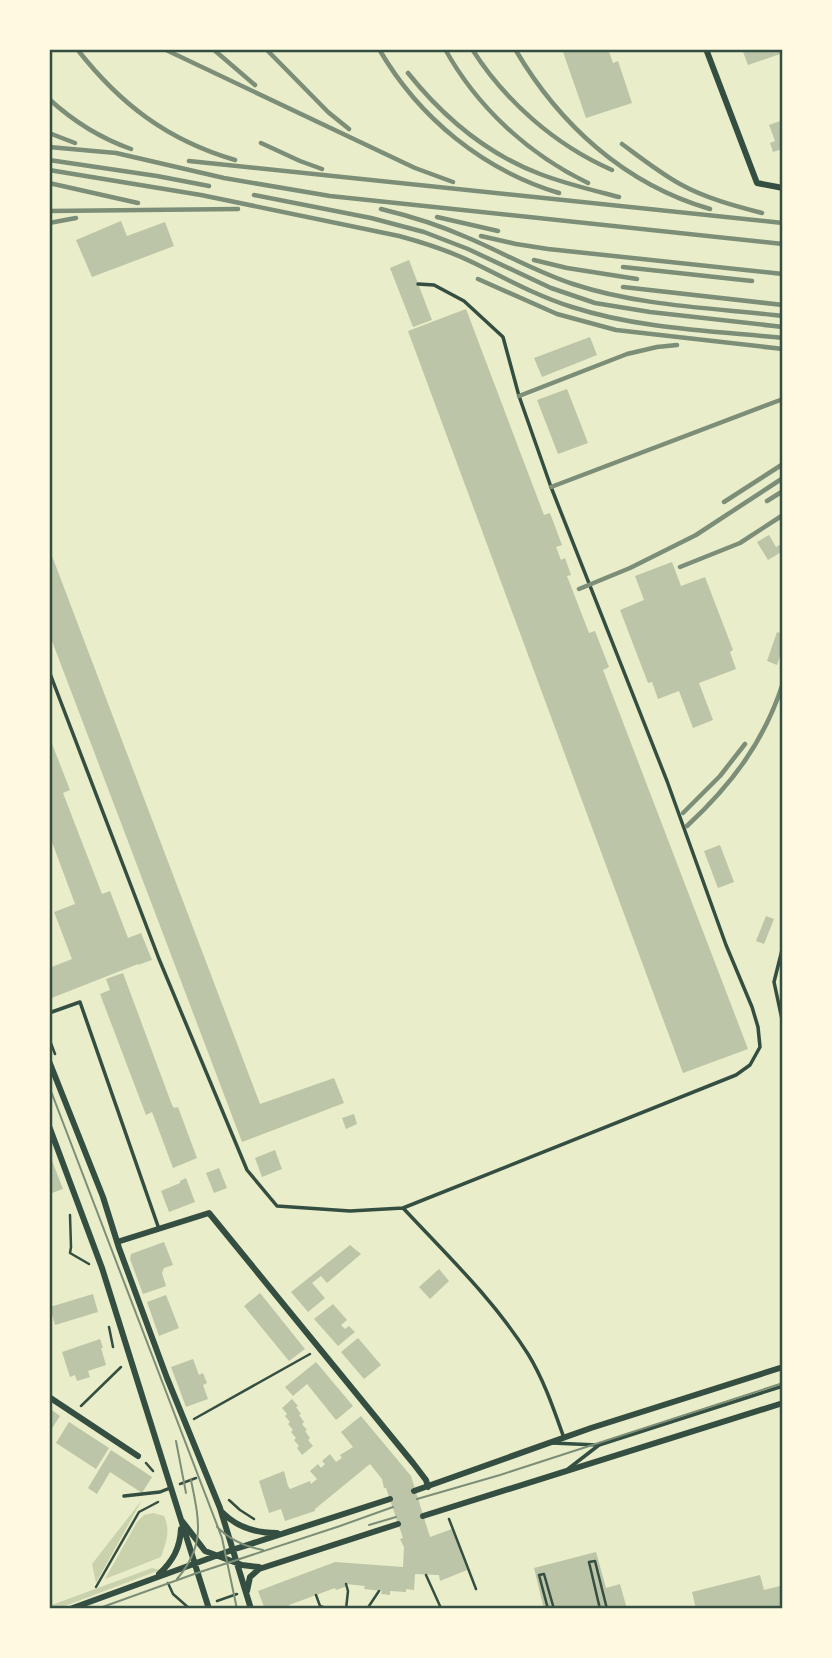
<svg xmlns="http://www.w3.org/2000/svg" width="832" height="1658" font-family="'Golos Text',sans-serif">
<style>
.green{fill:#cad2ad}
.building{fill:#bcc5a7}
.lines{fill:none;stroke-linecap:round;stroke-linejoin:round}
.path{stroke:#344e41;stroke-width:2.5}
.service{stroke:#344e41;stroke-width:3.5}
.minor{stroke:#344e41;stroke-width:6}
.tram{stroke:#7c8e77;stroke-width:2}
.rail{stroke:#7c8e77;stroke-width:4.5}
.neatline{fill:none;stroke:#344e41;stroke-width:2.5}
</style>
<rect width="100%" height="100%" fill="#e9edc9"/>
<path class="green" d="M142,1500L96,1583L92,1564Z
M153,1513L164,1516C171,1531 166,1542 161,1557L105,1579L137,1522L144,1515Z
M152,1568L160,1570L57,1609H49V1606Z"/>
<path class="building" d="M562,49H608L613,63L618,61L632,103L586,118Z
M742,49H783V53L748,65Z
M783,120L782,149L773,152L770,143L775,141L769,125Z
M121,221L127,236L165,222L174,246L92,277L76,240Z
M409,260L432,320L413,327L390,268Z
M466,309L544,515L550,513L562,545L556,547L561,560L565,558L571,575L567,576L589,633L595,631L609,667L603,670L748,1049L683,1073L408,331Z
M590,337L597,355L542,377L534,358Z
M567,389L588,443L558,454L537,400Z
M769,535L776,547L783,543V551L768,560L757,542Z
M49,548L260,1104L334,1078L344,1103L242,1142L49,633Z
M672,562L681,586L705,577L733,650L730,652L736,669L699,683L713,720L693,728L679,691L658,699L652,682L648,683L620,610L644,600L635,576Z
M777,632L783,634V647L777,665L767,661Z
M49,736L70,790L63,793L102,894L110,891L128,938L141,933L152,960L138,965V964L49,999V968L72,959L54,912L75,904L49,834Z
M720,845L734,882L718,888L704,851Z
M766,916L774,919L764,944L756,941Z
M123,973L172,1105L174,1108L178,1107L197,1158L173,1168L152,1112L146,1115L100,994L110,990L106,979Z
M354,1114L357,1124L346,1129L342,1118Z
M275,1150L282,1169L262,1177L255,1158Z
M49,1153L63,1189L49,1194Z
M219,1168L227,1188L214,1193L206,1173Z
M186,1178L195,1202L169,1212L161,1191L180,1183V1181Z
M164,1242L173,1265L164,1268L162,1273L166,1286L143,1294L130,1259L131,1254Z
M350,1245L361,1254L327,1283L321,1276L312,1283L325,1298L308,1312L291,1292Z
M439,1269L449,1281L430,1299L419,1287Z
M260,1293L305,1349L289,1361L244,1306Z
M93,1294L98,1312L55,1325L50,1307Z
M166,1295L179,1328L159,1336L147,1302Z
M333,1304L347,1320L341,1325L345,1329L349,1326L355,1332L338,1346L314,1319Z
M358,1338L381,1365L364,1379L341,1352Z
M100,1339L103,1348H101L106,1365L88,1371L90,1377L77,1381L75,1375L70,1377L62,1352Z
M193,1359L199,1375L203,1373L207,1383L203,1385L208,1399L186,1407L171,1367Z
M316,1362L353,1406L336,1420L307,1384L293,1396L285,1387Z
M292,1399L298,1406L296,1407L301,1414L299,1415L304,1422L302,1424L307,1430L305,1431L310,1438L308,1440L313,1446L302,1455L297,1448L299,1446L294,1440L296,1438L291,1432L293,1430L288,1424L290,1422L285,1416L287,1414L282,1408Z
M49,1408L60,1416L49,1433Z
M361,1416L411,1476L430,1537L452,1529L467,1570L440,1581L439,1575L415,1574L414,1590L406,1589V1592L390,1591V1595L381,1594L382,1591L364,1589L365,1586L346,1584L345,1587L336,1590L335,1588L289,1605L291,1609H265L258,1591L335,1562L403,1567L404,1547L400,1539L403,1538L386,1488H384L382,1479L370,1464L315,1509V1511L285,1521L281,1509L269,1513L259,1481L284,1471L288,1486L290,1489L310,1481L311,1484L317,1479L310,1471L318,1464L321,1468L325,1464L322,1461L330,1454L336,1462L342,1458L340,1455L353,1447L341,1432Z
M69,1422L109,1448L96,1469L56,1443Z
M111,1450L152,1477L142,1493L110,1472L97,1494L88,1488Z
M596,1552L606,1588L620,1584L627,1609H544L534,1568Z
M760,1575L764,1590L780,1586L783,1597V1609H696L692,1592Z"/>
<g class="lines">
<path class="path" d="M49,1038L55,1054
M70,1215L71,1247L70,1253L89,1264
M109,1327L113,1347
M81,1406L121,1367
M194,1419L310,1354
M146,1463L153,1471
M180,1484L196,1478
M229,1500L240,1510L254,1519
M449,1519L476,1589
M426,1575L440,1606
M168,1583L173,1594L190,1609
M346,1584L348,1591L346,1609
M96,1587L139,1512L158,1502
M316,1595L320,1606L329,1609
M217,1601L237,1594
M367,1609L379,1591
M548,1609L539,1575L544,1574L554,1609
M600,1609L589,1562L595,1561L607,1609"/>
<path class="service" d="M49,671L159,959L247,1170L277,1206L350,1211L403,1208C447,1255 494,1300 528,1354C544,1380 554,1410 564,1438
M783,946L774,982L783,1024
M49,1013L80,1002L159,1229
M403,1208L736,1075L750,1065L760,1047L758,1027L752,1007L726,945L667,781L551,487L519,396L503,337L464,301L434,285L418,284
M552,1443L597,1445
M568,1469L599,1445L783,1386
M124,1496L160,1492L170,1488"/>
<path class="minor" d="M706,49L757,183L783,188
M49,1061L103,1197L119,1248L167,1378L220,1508L251,1609
M49,1126L102,1268L209,1609
M117,1242L209,1213L413,1463L426,1480L428,1487
M49,1397L138,1456
M414,1491L591,1428L783,1367
M223,1513C237,1527 257,1533 277,1533
M423,1516L783,1403
M182,1521L205,1551L242,1565L259,1567
M159,1574C173,1561 180,1548 181,1529
M247,1591L250,1577L259,1569L398,1524
M70,1609L232,1550L390,1499"/>
<path class="tram" d="M49,1086L222,1538L237,1609
M176,1441L186,1493
M417,1499L500,1475L783,1383
M369,1525L396,1517
M217,1527C230,1540 245,1547 263,1550
M177,1579C206,1545 199,1520 191,1480
M97,1609L197,1573L340,1526L393,1507
M128,1609L149,1608L163,1609"/>
<path class="rail" d="M77,49C120,104 167,140 235,160
M164,49L415,168L453,182
M213,49L255,85
M266,49L328,112L349,129
M379,49C419,118 483,170 559,193
M445,49C477,107 528,154 588,183
M472,49C505,101 555,145 612,170
M515,49C559,124 624,184 710,209
M408,73C444,118 487,154 540,174C566,184 592,190 619,197
M49,99C73,121 100,138 131,149
M49,133L75,143
M261,143L300,161L322,169
M622,144C641,158 660,173 680,184C705,198 735,206 762,213
M49,147L116,153L224,178L330,196L783,244
M49,160L157,176L209,186
M189,161L783,223
M49,170L201,195L399,236C425,243 450,251 474,263C507,279 537,296 572,307C640,329 713,331 783,338
M49,183L138,203
M254,195L371,218L424,232L468,249L551,288L595,303L650,312L783,327
M381,209C410,216 439,225 466,237C502,252 536,272 573,284C639,306 714,308 783,316
M49,211L238,209
M437,217L498,231
M49,223L76,218
M481,236L516,244L548,249L783,274
M534,260L567,268L637,279
M623,267L752,281
M478,279L557,314L616,330L783,349
M623,287L783,305
M519,396L627,354L657,347L677,345
M551,487L783,399
M767,501L783,491
M724,502L783,464
M680,567L740,543L783,515
M579,589L630,568L696,535L783,478
M683,813L720,776L745,744
M687,826C732,784 764,742 783,683"/>
</g>
<rect width="832" height="1658" fill="none" stroke="#fefae0" stroke-width="102"/>
<rect x="51" y="51" width="730" height="1556" class="neatline"/>
</svg>
